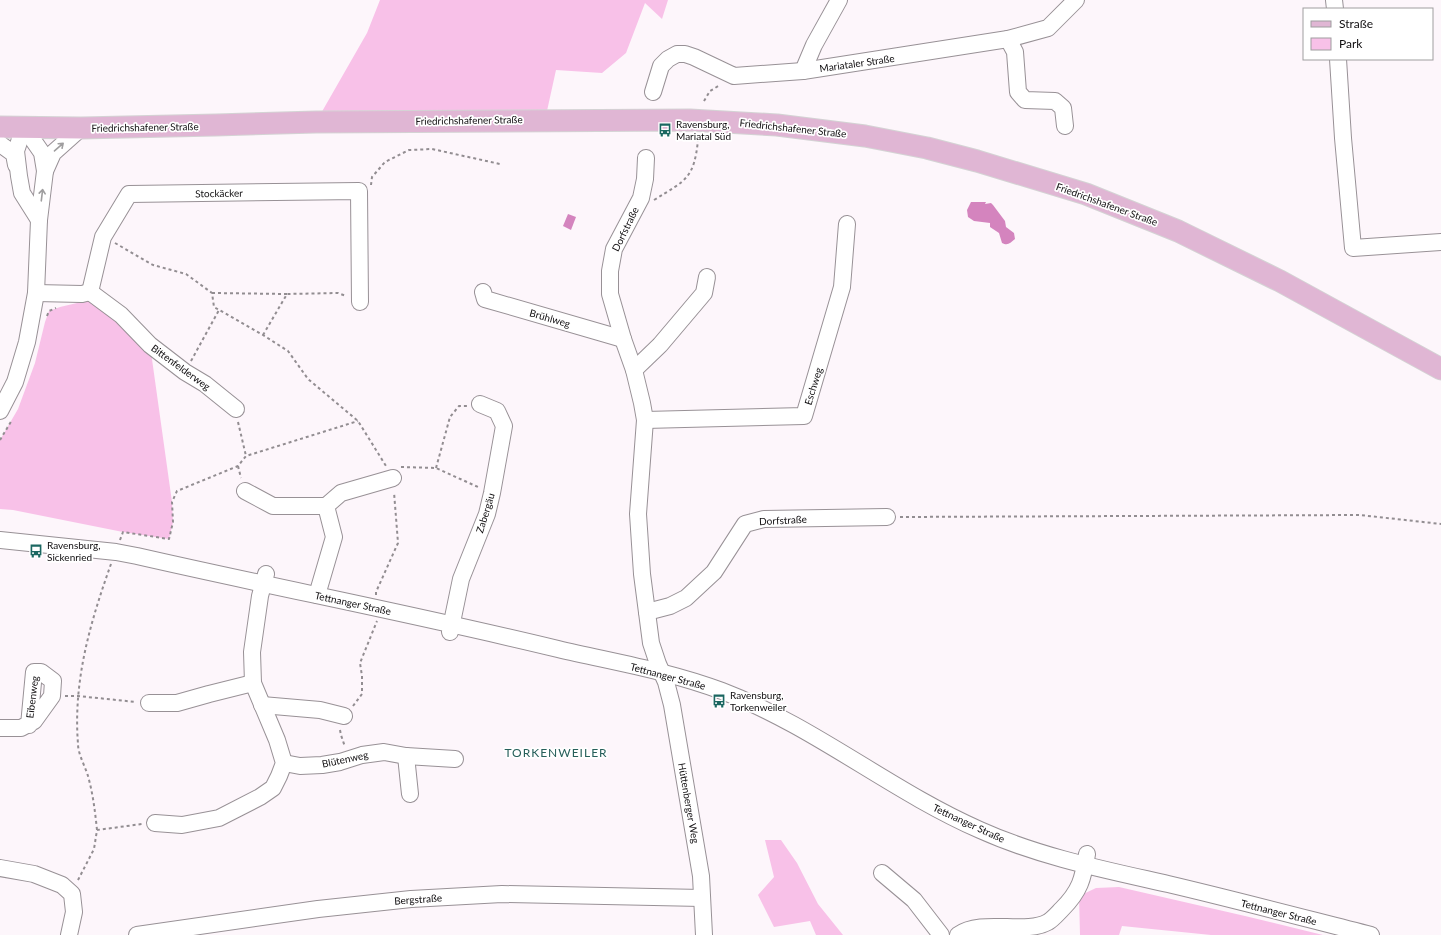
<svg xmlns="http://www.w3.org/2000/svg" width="1441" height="935" font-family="Lato,sans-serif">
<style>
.green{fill:#f8c1e8}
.water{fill:#d484be}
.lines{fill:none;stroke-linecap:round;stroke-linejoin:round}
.minor-casing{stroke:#989196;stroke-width:18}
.major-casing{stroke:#d4d3d4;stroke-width:23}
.path{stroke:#928d91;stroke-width:2;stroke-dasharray:3 3;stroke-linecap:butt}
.minor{stroke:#fff;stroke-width:16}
.major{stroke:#e0b6d4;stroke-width:21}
.oneway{stroke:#9f9e9f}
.labels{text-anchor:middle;stroke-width:3.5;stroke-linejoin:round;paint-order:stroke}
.street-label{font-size:10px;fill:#0f0d0f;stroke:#fff}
.poi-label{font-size:10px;fill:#0f0d0f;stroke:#fff;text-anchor:start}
.quarter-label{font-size:12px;letter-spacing:1px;fill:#265f5a;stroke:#fff}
</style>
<rect width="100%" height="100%" fill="#fdf6fb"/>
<!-- green -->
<g class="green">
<polygon points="380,0 668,0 662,19 645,3 626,53 602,73 556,70 545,120 316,122 367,33"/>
<polygon points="90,292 150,345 172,502 173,522 169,539 123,532 13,510 0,509 0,440 18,409 35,363 45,322 49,311 60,307 77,303"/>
<polygon points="765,840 781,840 797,863 818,904 843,935 816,935 810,921 774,927 758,895 774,877"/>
<polygon points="1119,887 1245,916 1323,935 1211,935 1122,926 1119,935 1080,935 1079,896 1096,888"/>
</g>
<!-- water -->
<g class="water">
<path d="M 971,202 L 986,202 L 985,204 L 991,203 L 993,205 L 1005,221 L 1006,227 L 1014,233 L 1015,239 C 1010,243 1008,246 1002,243 L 999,233 L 990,227 L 990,223 L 974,221 L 968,217 L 967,210 Z"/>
<polygon points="568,214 576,217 571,230 563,226"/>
</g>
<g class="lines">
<!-- minor casing -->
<g class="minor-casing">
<g id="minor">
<polyline points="1334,0 1335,9"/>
<polyline points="1008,39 1015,52 1018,92 1025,100 1055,101 1063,108 1065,126"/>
<polyline points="1338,59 1343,138 1353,248 1441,242"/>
<polyline points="803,71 814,45 839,0"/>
<polyline points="653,92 661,66 668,59 677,54 685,54 694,57 734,76 803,71 1008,39 1048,28 1076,0"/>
<polyline points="24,127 16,151 19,176 22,193 39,220"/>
<polyline points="0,144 14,154 16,165"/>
<polyline points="646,158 645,179 641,198 614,249 610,271 610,294 623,339 634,370 642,403 645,420 638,514 642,574 651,643 658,664 666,682 672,705 701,876 704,935"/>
<polyline points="45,171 53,153 81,128"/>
<polyline points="90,292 103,237 129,194 359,191 360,302"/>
<polyline points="90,292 121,315 150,345 185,372 205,384 236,409"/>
<polyline points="483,292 485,299 623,339"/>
<polyline points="36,293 82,294 90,292"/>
<polyline points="634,370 660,345 704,293 707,277"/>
<polyline points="0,411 15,382 27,342 36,293 39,220 45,171 42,153 24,127"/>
<polyline points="645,420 804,416 842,287 847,224"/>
<polyline points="245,491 273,506 326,506 334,537 317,595"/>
<polyline points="326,506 341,493 393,478"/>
<path d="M 0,540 L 116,552 L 137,556 C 277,588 418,615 558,649 C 613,662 669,671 722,691 C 814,726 891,791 980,830 C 1040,857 1106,870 1168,884 C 1236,900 1304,918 1371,935"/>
<polyline points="647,612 670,606 686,598 714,572 745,524 764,519 887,517"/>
<polyline points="450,632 461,579 487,514 492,493 504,426 497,411 480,404"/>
<polyline points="149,703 177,703 209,694 253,683"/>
<polyline points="262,705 320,710 344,716"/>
<polyline points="0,728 21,728 34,721 52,696 53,681 41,672 34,672 29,725"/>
<polyline points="406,756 410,794"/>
<polyline points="284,763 300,766 322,765 340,762 362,755 384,752 406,756 455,759"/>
<polyline points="155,823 182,825 219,818 260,797 273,788 279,776 284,763 277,740 253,683 252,652 260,596 266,574"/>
<polyline points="0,868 34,874 62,885 72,894 74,912 69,935"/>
<polyline points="882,873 914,900 941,935"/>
<polyline points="137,935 318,909 411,899 502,894 702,898"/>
<path d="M 958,935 C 982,918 1025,935 1048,922 C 1053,919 1058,913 1062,909 C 1080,891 1083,879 1087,854"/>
</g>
</g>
<!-- major casing -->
<g class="major-casing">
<polyline id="major" points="0,127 81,128 216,125 316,122 690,120 777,125 865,136 927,148 977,161 1086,194 1178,231 1280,281 1441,369"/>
</g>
<!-- path -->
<g class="path">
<polyline points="704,101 710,91 720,85"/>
<polyline points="371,185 372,177 385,162 409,150 432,149 500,164"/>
<path d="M 654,200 C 686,180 694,179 698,140"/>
<polyline points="115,243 153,265 186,274 212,293 214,307 263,335 288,351 308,379 358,421 386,466"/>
<polyline points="212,293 287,294"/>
<polyline points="47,316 49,311 56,308"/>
<polyline points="263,335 287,294 338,293 346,296"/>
<polyline points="191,361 219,310"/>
<polyline points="238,422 246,456"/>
<polyline points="0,440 12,420"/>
<polyline points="238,466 241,478"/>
<polyline points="401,467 436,468 478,487"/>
<polyline points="436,468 450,417 459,406 467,406"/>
<polyline points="900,517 1360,515 1441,524"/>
<polyline points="120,540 123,532 169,539 173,522 172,502 177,491 238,466 246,456 358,421"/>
<polyline points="376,595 376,592 398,543 394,492"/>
<polyline points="65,696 78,696 136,702"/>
<polyline points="353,706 362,694 362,676 360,663 377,621"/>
<polyline points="340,730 341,735 345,747"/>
<path d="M 97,830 C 95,811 93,794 88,776 C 85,766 78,754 78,744 C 73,681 90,623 111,564"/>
<polyline points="78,880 94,849 97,830 142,824"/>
</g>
<!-- minor -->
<use href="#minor" class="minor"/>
<!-- major -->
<use href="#major" class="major"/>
</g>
<!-- one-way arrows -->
<defs><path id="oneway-shaft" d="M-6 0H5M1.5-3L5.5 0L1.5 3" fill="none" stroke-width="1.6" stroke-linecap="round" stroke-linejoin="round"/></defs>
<g class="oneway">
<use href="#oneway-shaft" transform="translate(59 147) rotate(-41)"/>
<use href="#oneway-shaft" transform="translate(42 195) rotate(-83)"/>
</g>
<!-- icons -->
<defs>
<g id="bus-bare" transform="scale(1.08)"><path d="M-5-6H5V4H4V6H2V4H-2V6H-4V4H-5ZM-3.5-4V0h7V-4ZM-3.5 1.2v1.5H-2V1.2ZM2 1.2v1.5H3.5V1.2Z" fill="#1b6761" stroke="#fff" stroke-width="2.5" paint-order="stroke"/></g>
</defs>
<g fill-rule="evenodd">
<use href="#bus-bare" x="665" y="130"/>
<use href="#bus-bare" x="36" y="551"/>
<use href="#bus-bare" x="719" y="701"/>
</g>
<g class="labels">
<!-- street labels -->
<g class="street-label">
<text transform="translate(857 63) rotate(-8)" y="4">Mariataler Straße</text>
<text transform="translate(469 120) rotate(-1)" y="4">Friedrichshafener Straße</text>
<text transform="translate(145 127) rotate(-1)" y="4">Friedrichshafener Straße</text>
<text transform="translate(793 128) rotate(6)" y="4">Friedrichshafener Straße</text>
<text transform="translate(219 193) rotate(-1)" y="4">Stockäcker</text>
<text transform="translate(1107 204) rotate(20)" y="4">Friedrichshafener Straße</text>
<text transform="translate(625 229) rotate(-64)" y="4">Dorfstraße</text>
<text transform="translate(550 318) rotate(16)" y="4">Brühlweg</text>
<text transform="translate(181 367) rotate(36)" y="4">Bittenfelderweg</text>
<text transform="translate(813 386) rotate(-73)" y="4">Eschweg</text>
<text transform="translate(485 513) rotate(-73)" y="4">Zabergäu</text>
<text transform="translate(783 520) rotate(-3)" y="4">Dorfstraße</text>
<text transform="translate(353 603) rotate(12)" y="4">Tettnanger Straße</text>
<text transform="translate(668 676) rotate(15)" y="4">Tettnanger Straße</text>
<text transform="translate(32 697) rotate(-83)" y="4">Eibenweg</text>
<text transform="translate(345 759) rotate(-12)" y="4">Blütenweg</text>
<text transform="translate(689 803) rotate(80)" y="4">Hüttenberger Weg</text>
<text transform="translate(969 823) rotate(25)" y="4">Tettnanger Straße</text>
<text transform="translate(418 899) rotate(-4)" y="4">Bergstraße</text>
<text transform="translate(1279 912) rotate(14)" y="4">Tettnanger Straße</text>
</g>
<!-- poi labels -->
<g class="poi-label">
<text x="676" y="128">Ravensburg,<tspan x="676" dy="12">Mariatal Süd</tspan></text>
<text x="47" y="549">Ravensburg,<tspan x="47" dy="12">Sickenried</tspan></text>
<text x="730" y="699">Ravensburg,<tspan x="730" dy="12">Torkenweiler</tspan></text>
</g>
<!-- quarter labels -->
<g class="quarter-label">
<text x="556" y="757">TORKENWEILER</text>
</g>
</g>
<!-- legend -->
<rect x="1303" y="8" width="130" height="52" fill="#ffffff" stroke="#9f9e9f"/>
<rect x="1311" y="21" width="20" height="6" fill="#e0b6d4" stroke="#9f9e9f"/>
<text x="1339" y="28" font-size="12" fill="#0f0d0f">Straße</text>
<rect x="1311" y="38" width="20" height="12" fill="#f8c1e8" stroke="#9f9e9f"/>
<text x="1339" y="48" font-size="12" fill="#0f0d0f">Park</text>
</svg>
